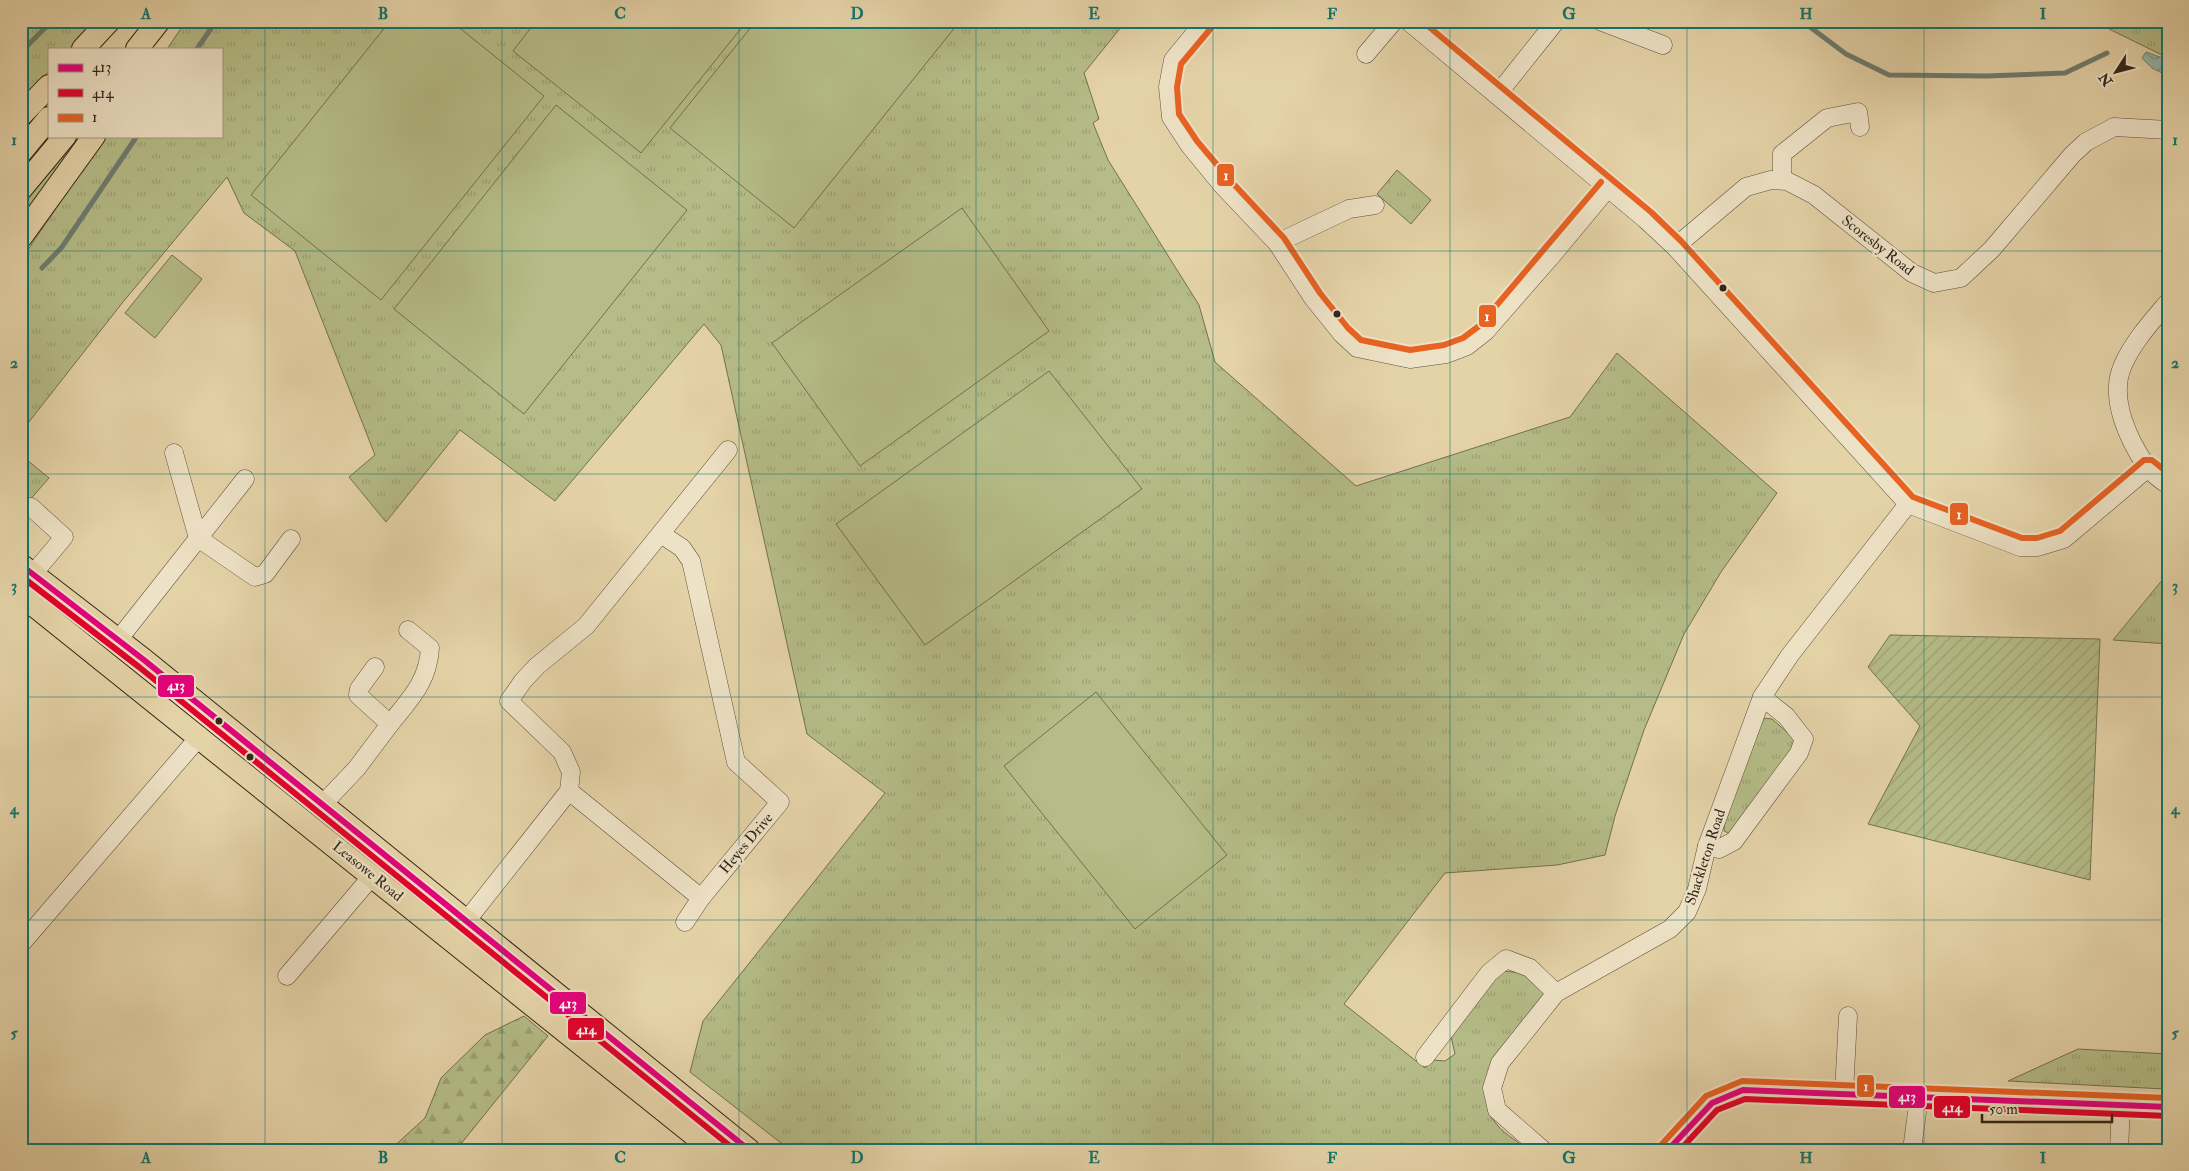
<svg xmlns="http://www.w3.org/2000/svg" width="2189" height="1171" font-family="'IM FELL Double Pica',serif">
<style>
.grass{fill:url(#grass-tufts);stroke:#737050}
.forest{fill:url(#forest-firs);stroke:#737050}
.park{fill:#b5bc87;stroke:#737050}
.garden{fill:url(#garden-furrows);stroke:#737050}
.water{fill:url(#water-waves);stroke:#6e7d71}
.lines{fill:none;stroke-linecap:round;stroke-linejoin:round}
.stream{stroke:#6e7d71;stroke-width:5}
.minor-casing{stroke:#5e503d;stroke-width:19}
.major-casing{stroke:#312519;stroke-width:24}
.minor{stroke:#eee2c6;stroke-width:18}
.major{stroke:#e5d3a8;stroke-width:22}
.bus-1-casing{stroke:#eee2c6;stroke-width:10}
.bus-2-casing{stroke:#eee2c6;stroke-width:10}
.bus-3-casing{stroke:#eee2c6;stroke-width:10}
.bus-1{stroke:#e5007d;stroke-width:6}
.bus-2{stroke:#e4002b;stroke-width:6}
.bus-3{stroke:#e86222;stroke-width:6}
.grid{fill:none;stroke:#0f766e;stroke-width:1;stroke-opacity:0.55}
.bus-dot{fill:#312519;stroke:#eee2c6;stroke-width:2}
.labels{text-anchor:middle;stroke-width:5;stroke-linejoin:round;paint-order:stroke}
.street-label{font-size:15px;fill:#312519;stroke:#eee2c6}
.line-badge{stroke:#eee2c6;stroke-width:2}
.badge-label{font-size:14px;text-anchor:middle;font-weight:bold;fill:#fff}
.neatline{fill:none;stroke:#0f766e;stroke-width:2}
.grid-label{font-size:16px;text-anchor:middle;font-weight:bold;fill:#0f766e}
</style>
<defs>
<pattern id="grass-tufts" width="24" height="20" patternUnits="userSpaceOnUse" patternTransform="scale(1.25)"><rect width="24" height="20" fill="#b5bc87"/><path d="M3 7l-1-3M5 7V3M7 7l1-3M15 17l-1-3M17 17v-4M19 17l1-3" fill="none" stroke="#9ca174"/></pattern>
<pattern id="forest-firs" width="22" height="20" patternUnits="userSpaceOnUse" patternTransform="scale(1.25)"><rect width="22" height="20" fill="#b5bc87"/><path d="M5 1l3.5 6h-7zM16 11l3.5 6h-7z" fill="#9ca174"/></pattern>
<pattern id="garden-furrows" width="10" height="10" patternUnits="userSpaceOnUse" patternTransform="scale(1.25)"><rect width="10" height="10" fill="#b5bc87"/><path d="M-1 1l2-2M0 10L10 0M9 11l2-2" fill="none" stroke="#9ca174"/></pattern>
<pattern id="water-waves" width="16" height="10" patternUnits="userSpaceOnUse" patternTransform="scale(1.25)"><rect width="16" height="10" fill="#96b7ac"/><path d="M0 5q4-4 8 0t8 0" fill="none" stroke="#7b958b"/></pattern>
</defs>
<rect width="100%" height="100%" fill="#e5d3a8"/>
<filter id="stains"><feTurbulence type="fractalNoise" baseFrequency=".004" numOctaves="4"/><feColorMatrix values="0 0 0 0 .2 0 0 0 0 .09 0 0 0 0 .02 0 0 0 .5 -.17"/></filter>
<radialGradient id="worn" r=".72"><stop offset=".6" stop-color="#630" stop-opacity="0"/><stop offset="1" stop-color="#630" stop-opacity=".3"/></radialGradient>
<!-- grass -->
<g class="grass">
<polygon points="21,21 96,21 70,49 49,49 49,71 21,100"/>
<path d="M 186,21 L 1126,21 L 1084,73 L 1099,119 L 1093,123 L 1108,160 L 1199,305 L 1215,362 L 1356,486 L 1570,417 L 1617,353 L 1777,493 L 1721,572 L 1684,634 L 1644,730 L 1615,816 L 1605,855 L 1557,865 L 1445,873 L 1344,1004 L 1425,1068 L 1433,1060 L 1445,1061 L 1455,1054 L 1450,1032 L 1501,971 L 1524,973 L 1546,992 C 1520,1026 1460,1082 1498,1126 C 1506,1135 1519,1142 1528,1150 L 790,1150 L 690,1072 L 703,1021 L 885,793 L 807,734 L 721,345 L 704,324 L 555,501 L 460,430 L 386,522 L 349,477 L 375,455 L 295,251 L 244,213 L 227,177 L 123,302 L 21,432 L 21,260 L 105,136 L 221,136 L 221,49 L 167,49 Z"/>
<path d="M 1848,21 L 1962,21 C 1932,24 1875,33 1848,21 Z"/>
<polygon points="2101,21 2168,21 2168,58 2109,29"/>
<polygon points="77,136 81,137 21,221 21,206"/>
<polygon points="1397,170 1431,200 1411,224 1377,194"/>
<polygon points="21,455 49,478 21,510"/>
<polygon points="2168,573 2168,644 2113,640"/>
<polygon points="1763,718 1772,719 1796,740 1793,750 1732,835 1724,831 1725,821"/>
<polygon points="2078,1049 2168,1054 2165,1089 2008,1081"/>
</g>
<!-- forest -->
<polygon class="forest" points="524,1016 548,1036 456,1150 390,1150 425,1118 441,1078 485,1035"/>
<!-- park -->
<g class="park">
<polygon points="390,21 451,21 544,96 381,300 251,195"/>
<polygon points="536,21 747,21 641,153 513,51"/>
<polygon points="756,21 949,21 956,26 794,228 670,128"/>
<polygon points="556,105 687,210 524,414 394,309"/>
<polygon points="962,208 1049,331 860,466 772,343"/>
<polygon points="172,255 202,279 155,338 125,313"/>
<polygon points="1049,371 1142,489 925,645 836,524"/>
<polygon points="1096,692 1227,855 1135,929 1004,766"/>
</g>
<!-- garden -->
<polygon class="garden" points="1890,635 2100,639 2090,880 1868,824 1920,726 1868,667"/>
<!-- water -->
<polygon class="water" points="2146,52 2168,60 2168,76 2152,68 2142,58"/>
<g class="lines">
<!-- stream -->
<g class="stream">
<polyline points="1802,21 1846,54 1889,75 1987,76 2065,73 2107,53"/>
<polyline points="197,49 216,21"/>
<polyline points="21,52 52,21"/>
<polyline points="42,268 62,247 137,136"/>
</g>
<!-- minor casing -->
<g class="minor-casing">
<g id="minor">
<polyline points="1205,21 1173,60 1168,87 1171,117 1190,146 1222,185 1277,243 1313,298 1342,334 1357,348 1410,359 1446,354 1467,346 1485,332 1554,253 1608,188"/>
<polyline points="1408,21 1645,219 1675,247 1908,504 2020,547 2038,547 2064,539 2148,468"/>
<polyline points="1600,21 1663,45"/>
<polyline points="1366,54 1394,21"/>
<polyline points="1497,95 1556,21"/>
<polyline points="1782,180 1782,154 1827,118 1858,112 1860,127"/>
<polyline points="1277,243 1349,209 1375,205"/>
<polyline points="1675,247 1746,187 1771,180 1787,181 1814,195 1912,273 1934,283 1961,278 1992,249 2072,155 2086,142 2114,127 2168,130"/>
<path d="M 2168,302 C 2152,321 2133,342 2123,365 C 2108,398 2129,441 2147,467 C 2152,474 2161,480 2168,485"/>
<polyline points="174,453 198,538 255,577 265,574 291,539"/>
<polyline points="31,507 64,537 33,574"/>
<polyline points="661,534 682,548 691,561 736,762 780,802 701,898 685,922"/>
<polyline points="118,640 245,479"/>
<path d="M 390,724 C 410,699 428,682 430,648 L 408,630"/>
<polyline points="569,791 701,898"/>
<polyline points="322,805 357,768 390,724 358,695 359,689 375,667"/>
<polyline points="1707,846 1719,849 1734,841 1799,753 1804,739 1786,716 1762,697"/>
<polyline points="452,939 569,791 571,772 562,752 509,701 523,681 537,666 586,626 728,450"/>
<polyline points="21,944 200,736"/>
<polyline points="287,976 373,875"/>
<polyline points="1425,1057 1489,973 1506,959 1530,968 1556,993"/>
<polyline points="1844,1093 1848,1016"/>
<polyline points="1543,1150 1497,1110 1492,1088 1500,1063 1556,993 1670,929 1687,912 1697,889 1707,846 1762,697 1790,655 1908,504"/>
<polyline points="1668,1150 1712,1103 1743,1090 2168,1107"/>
<polyline points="1912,1150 1919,1097"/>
<polyline points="2119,1150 2121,1106"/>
</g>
</g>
<!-- major casing -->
<g class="major-casing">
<g id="major">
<polyline points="83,49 109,21"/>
<polyline points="137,49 159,21"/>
<polyline points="21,115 49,86"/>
<polyline points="21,152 49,118"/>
<polyline points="21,189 65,136"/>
<polyline points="21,237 94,136"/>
<polyline points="21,565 144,660 749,1150"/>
<polyline points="21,595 713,1150"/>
</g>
</g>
<!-- minor -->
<use href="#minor" class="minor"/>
<!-- major -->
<use href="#major" class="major"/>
<!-- bus-1 casing -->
<g class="bus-1-casing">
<g id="bus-1">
<polyline points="21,565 144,660 749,1150"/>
<polyline points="1668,1150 1712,1103 1743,1090 2168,1107"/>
</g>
</g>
<!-- bus-2 casing -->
<g class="bus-2-casing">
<g id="bus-2">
<polyline points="21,576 139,667 735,1150"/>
<polyline points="1680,1150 1717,1110 1745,1099 2168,1116"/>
</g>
</g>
<!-- bus-3 casing -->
<g class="bus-3-casing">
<g id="bus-3">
<polyline points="1422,21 1651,212 1681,241 1913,497 2022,538 2037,538 2060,531 2144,460 2152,460 2168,473"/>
<polyline points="1212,27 1181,64 1177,87 1179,114 1197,141 1229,179 1284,238 1320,293 1348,328 1361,340 1410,350 1444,345 1463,338 1479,326 1601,182"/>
<polyline points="1662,1144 1706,1096 1742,1081 2168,1098"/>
</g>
</g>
<!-- bus-1 -->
<use href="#bus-1" class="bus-1"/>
<!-- bus-2 -->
<use href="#bus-2" class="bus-2"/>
<!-- bus-3 -->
<use href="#bus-3" class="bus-3"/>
</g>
<!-- grid -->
<path class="grid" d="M 265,21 L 265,1150M 502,21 L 502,1150M 739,21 L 739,1150M 976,21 L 976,1150M 1213,21 L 1213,1150M 1450,21 L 1450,1150M 1687,21 L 1687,1150M 1924,21 L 1924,1150M 21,251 L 2168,251M 21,474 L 2168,474M 21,697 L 2168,697M 21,920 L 2168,920"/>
<!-- markers -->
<g class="bus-dot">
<circle cx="1723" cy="288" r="4.5"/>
<circle cx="1337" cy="314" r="4.5"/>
<circle cx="219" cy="721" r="4.5"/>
<circle cx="250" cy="757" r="4.5"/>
</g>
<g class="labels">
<!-- street labels -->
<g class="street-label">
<text transform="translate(1878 245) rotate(38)" y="5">Scoresby Road</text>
<text transform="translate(746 843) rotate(-50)" y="5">Heyes Drive</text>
<text transform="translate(1705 857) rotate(-72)" y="5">Shackleton Road</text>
<text transform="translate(368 871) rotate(39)" y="5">Leasowe Road</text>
</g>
</g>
<g class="line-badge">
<rect x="1216" y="163" width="19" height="24" rx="5" fill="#e86222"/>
<rect x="1478" y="304" width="19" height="24" rx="5" fill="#e86222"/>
<rect x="1949" y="502" width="20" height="24" rx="5" fill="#e86222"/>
<rect x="157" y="674" width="38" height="24" rx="5" fill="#e5007d"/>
<rect x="549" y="991" width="38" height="24" rx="5" fill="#e5007d"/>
<rect x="567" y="1017" width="38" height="24" rx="5" fill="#e4002b"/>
<rect x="1856" y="1074" width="19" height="24" rx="5" fill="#e86222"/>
<rect x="1888" y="1085" width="38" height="24" rx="5" fill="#e5007d"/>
<rect x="1933" y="1095" width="38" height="24" rx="5" fill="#e4002b"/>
</g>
<g class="badge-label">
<text x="1226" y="180">1</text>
<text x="1487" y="321">1</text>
<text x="1959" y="519">1</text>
<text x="176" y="690">413</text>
<text x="568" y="1008">413</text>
<text x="586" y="1034">414</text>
<text x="1866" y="1091">1</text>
<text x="1907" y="1101">413</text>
<text x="1952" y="1112">414</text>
</g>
<!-- margin -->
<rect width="2189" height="1171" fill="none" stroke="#e5d3a8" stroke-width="55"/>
<!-- legend -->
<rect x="48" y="48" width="175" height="90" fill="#eee2c6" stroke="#a29681"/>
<rect x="58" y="64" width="25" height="8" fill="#e5007d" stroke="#a29681"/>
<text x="92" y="72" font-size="15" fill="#312519">413</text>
<rect x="58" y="89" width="25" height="8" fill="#e4002b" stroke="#a29681"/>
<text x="92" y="98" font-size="15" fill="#312519">414</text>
<rect x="58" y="114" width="25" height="8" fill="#e86222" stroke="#a29681"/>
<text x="92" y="122" font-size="15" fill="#312519">1</text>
<!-- north arrow -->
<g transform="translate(2116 72) rotate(234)" stroke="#eee2c6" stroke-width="4" paint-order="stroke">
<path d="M0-4L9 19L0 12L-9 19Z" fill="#312519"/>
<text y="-8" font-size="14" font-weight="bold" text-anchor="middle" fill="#312519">N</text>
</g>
<!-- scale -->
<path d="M1982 1114v8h130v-8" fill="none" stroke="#312519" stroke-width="2.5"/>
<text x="1989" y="1114" font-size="15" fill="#312519" stroke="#eee2c6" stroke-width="4" paint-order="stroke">50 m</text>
<rect x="28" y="28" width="2134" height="1116" class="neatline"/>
<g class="grid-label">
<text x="146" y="19">A</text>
<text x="383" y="19">B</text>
<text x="620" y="19">C</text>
<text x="857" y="19">D</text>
<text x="1094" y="19">E</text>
<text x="1332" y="19">F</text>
<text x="1569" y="19">G</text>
<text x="1806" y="19">H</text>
<text x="2043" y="19">I</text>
<text x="14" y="145">1</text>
<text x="2175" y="145">1</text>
<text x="14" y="368">2</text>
<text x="2175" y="368">2</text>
<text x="14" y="591">3</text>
<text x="2175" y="591">3</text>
<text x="14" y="814">4</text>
<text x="2175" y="814">4</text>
<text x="14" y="1038">5</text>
<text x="2175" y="1038">5</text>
<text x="146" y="1163">A</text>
<text x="383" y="1163">B</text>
<text x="620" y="1163">C</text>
<text x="857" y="1163">D</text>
<text x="1094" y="1163">E</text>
<text x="1332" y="1163">F</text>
<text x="1569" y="1163">G</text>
<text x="1806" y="1163">H</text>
<text x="2043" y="1163">I</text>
</g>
<rect width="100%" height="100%" filter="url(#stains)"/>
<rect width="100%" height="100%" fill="url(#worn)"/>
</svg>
